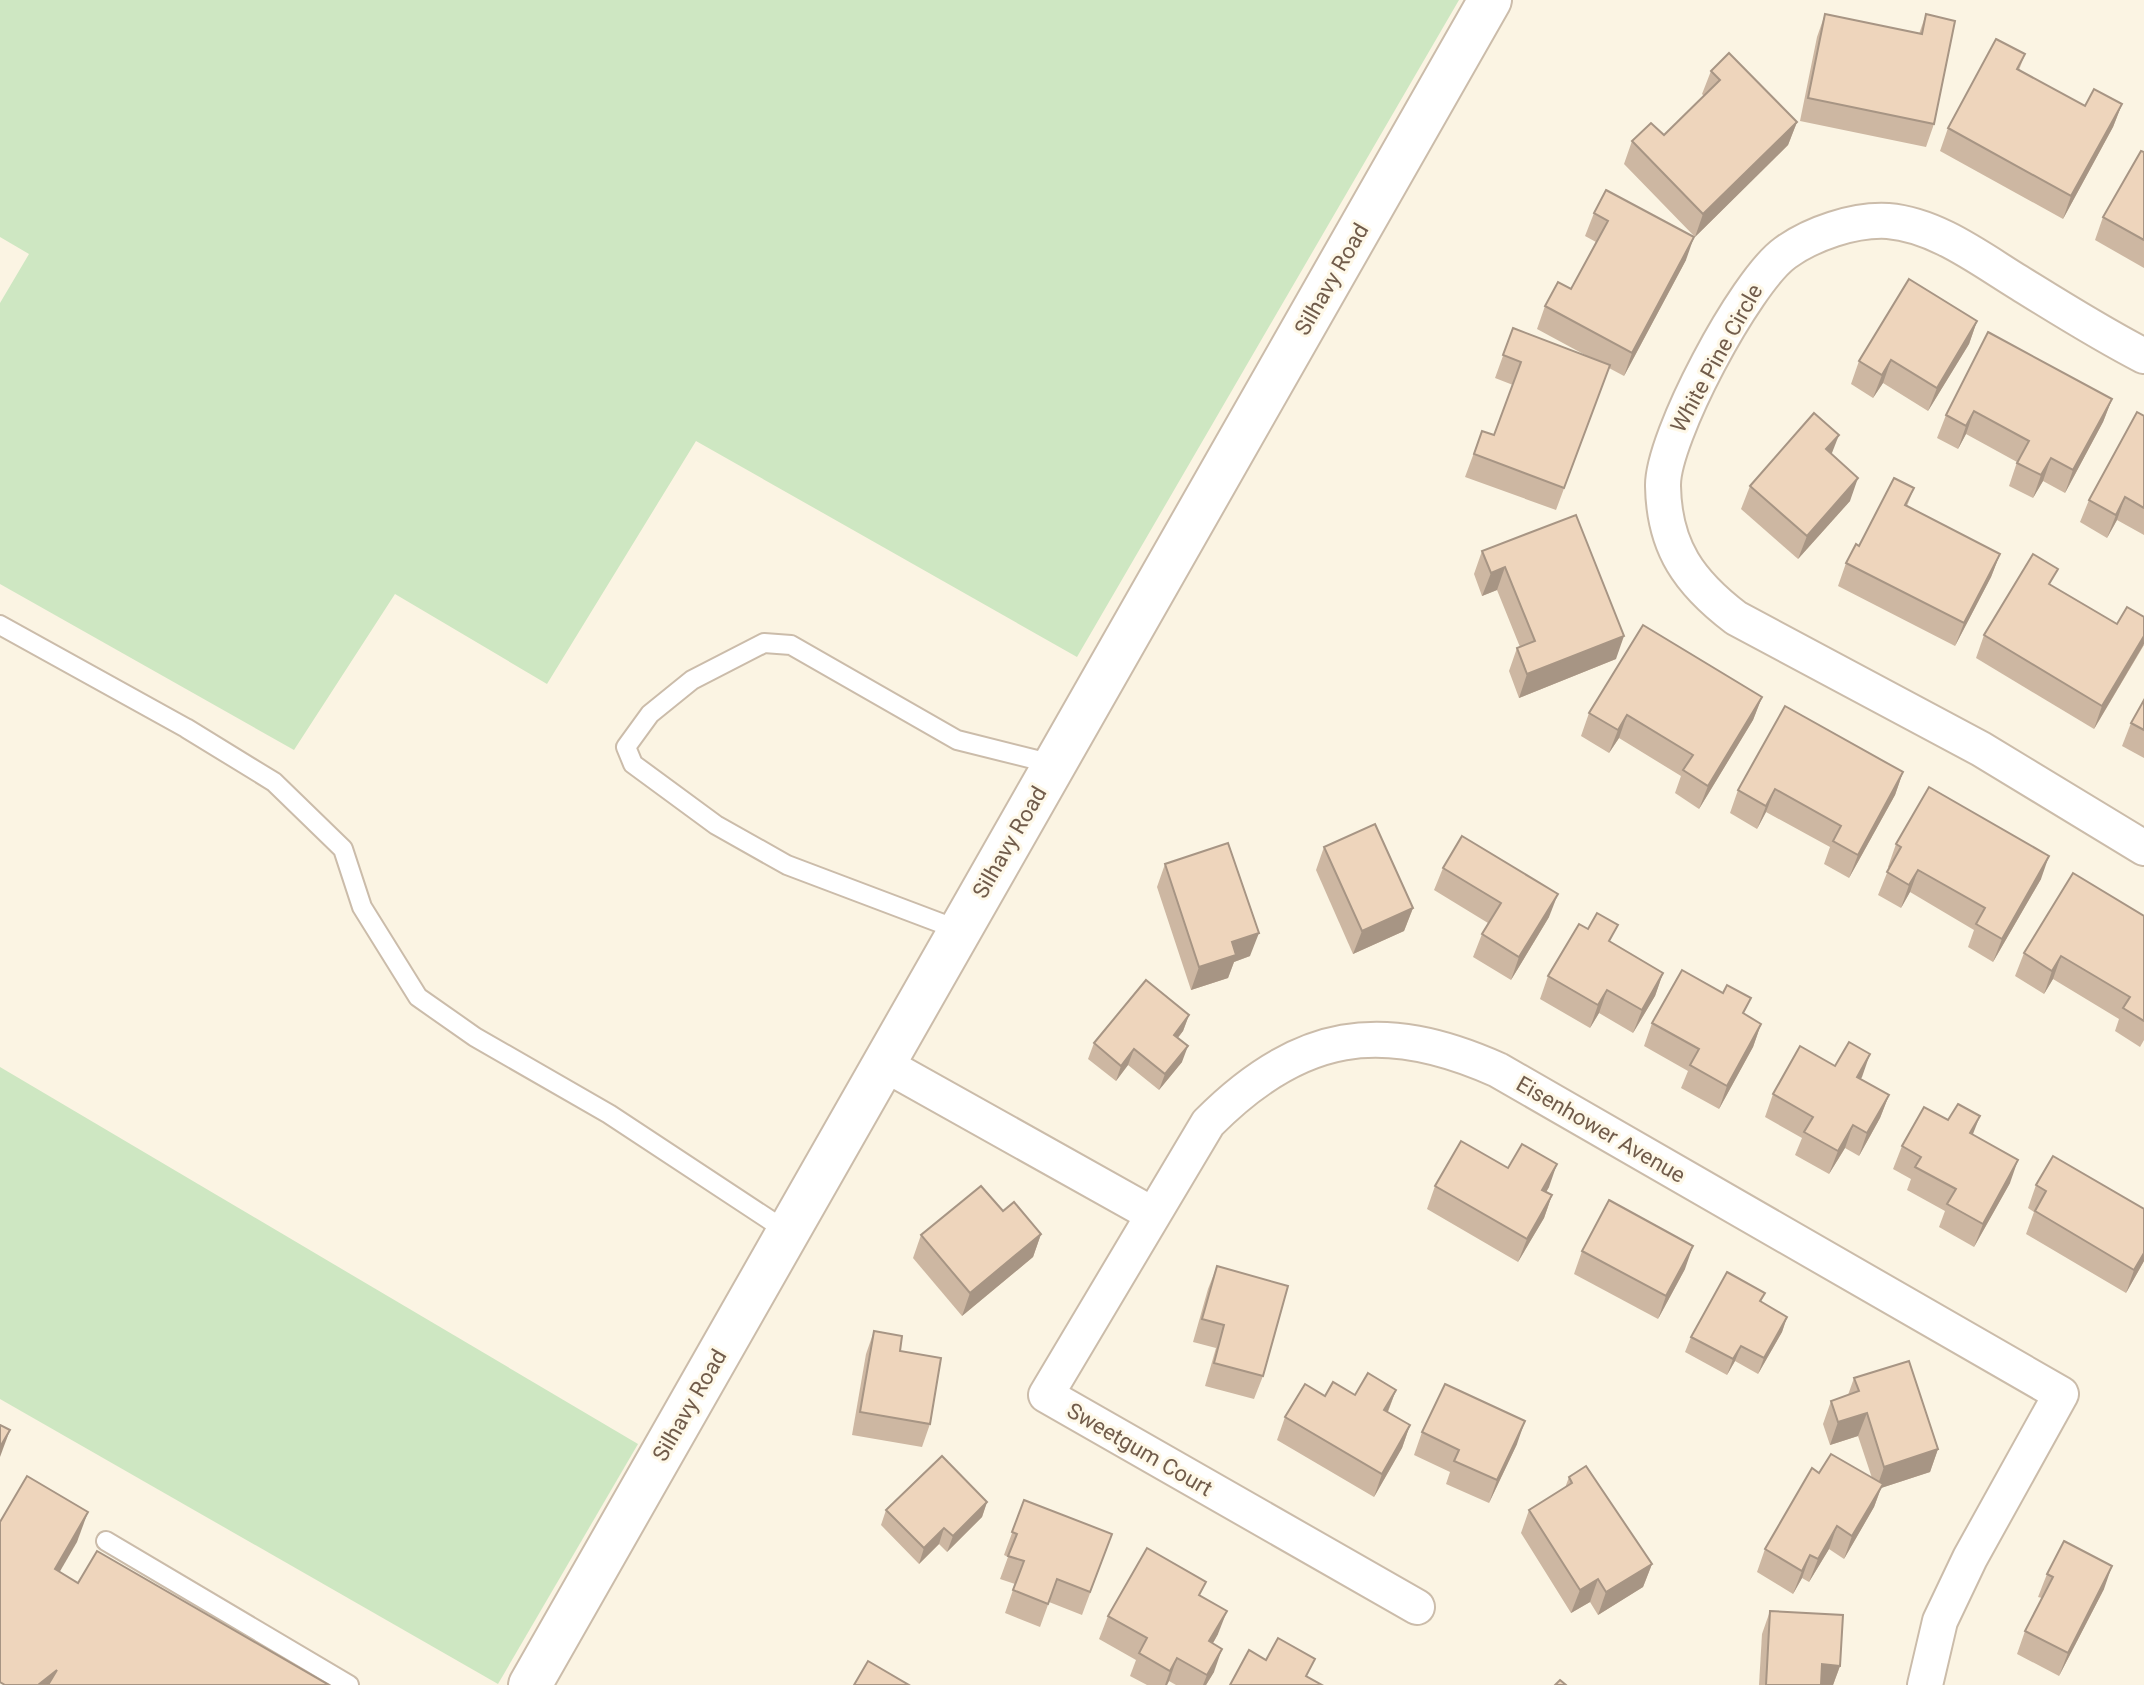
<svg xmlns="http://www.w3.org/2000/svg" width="2144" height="1685" font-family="Roboto,sans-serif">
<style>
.green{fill:#cee7c2}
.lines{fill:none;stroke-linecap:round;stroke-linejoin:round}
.service-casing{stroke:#cbbcaa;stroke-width:22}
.minor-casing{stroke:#cbbcaa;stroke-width:38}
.tertiary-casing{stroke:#cbbcaa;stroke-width:46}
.service{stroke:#fff;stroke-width:18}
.minor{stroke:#fff;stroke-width:34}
.tertiary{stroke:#fff;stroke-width:42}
.wall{fill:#cdb7a2}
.shaded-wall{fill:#a79584}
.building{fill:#eed5bc;stroke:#a79584;stroke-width:2}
.labels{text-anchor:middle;stroke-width:6;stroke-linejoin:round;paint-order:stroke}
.street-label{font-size:22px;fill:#715c4b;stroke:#fef8e8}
</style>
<rect width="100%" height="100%" fill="#fbf4e3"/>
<!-- green -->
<g class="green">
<polygon points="0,0 1459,0 1077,657 696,441 547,684 395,594 294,750 0,584 0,303 29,254 0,237"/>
<polygon points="0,1067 638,1444 498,1684 0,1399"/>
</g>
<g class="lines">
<!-- service casing -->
<g class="service-casing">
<g id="service">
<polyline points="0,625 186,728 274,782 343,849 362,907 418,997 475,1037 609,1114 788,1232"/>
<polyline points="959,930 787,865 716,825 633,764 626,747 650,714 692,680 764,643 791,645 957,740 1053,764"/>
<polyline points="106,1541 349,1685"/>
</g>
</g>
<!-- minor casing -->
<g class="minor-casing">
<g id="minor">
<path d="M 2144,356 C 2101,334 2060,308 2018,282 C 1979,258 1936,225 1888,221 C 1854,219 1811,234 1785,253 C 1745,282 1662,438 1663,486 C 1664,548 1690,583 1736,618 L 1981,749 L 2144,848"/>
<polyline points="884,1064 1152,1214"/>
<path d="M 1417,1607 L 1046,1395 L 1208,1123 C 1299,1031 1382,1018 1498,1070 L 2061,1394 L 1970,1558 L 1940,1621 L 1925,1685"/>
</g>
</g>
<!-- tertiary casing -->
<g class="tertiary-casing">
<polyline id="tertiary" points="530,1685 1490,0"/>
</g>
<!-- service -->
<use href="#service" class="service"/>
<!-- minor -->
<use href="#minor" class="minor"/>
<!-- tertiary -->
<use href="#tertiary" class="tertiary"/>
</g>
<!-- wall -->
<g class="wall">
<polygon points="1825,14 1919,34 1926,14 1934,124 1926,147 1800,121 1817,37"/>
<polygon points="2025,54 2019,70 2085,106 2122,104 2113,127 2063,219 1940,151 1948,128"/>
<polygon points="1711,71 1797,122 1788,145 1695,237 1624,164 1632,141 1664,135 1704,96 1702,94"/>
<polygon points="2144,152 2144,268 2095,240 2103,217"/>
<polygon points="1594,213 1686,260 1624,376 1609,368 1556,510 1465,477 1482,431 1494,435 1513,385 1495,378 1513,328 1587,356 1537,329 1545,306 1571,289 1596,242 1585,236"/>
<polygon points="1977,321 1969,344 1928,411 1883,383 1873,398 1851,384 1859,361"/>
<polygon points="1988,332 2112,399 2103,422 2065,493 2043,481 2033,498 2009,486 2017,462 1966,434 1958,449 1937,438 1946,415"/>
<polygon points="2144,416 2144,535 2117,520 2107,538 2080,522 2089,500"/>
<polygon points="1832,455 1850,501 1798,559 1741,509 1750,486"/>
<polygon points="1914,488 1907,506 2000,554 1991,577 1955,646 1838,586 1846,563 1859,546"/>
<polygon points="1576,515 1616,659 1519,698 1509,671 1517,648 1520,647 1497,590 1482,596 1474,574 1482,551"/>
<polygon points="2052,586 2144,645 2094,729 1976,658 1984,635"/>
<polygon points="1762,697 1753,720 1699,809 1675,793 1681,776 1619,738 1609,753 1581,736 1589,713"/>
<polygon points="2144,700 2144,758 2122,746 2131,723"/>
<polygon points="1903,772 1895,795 1849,878 1824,864 1830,847 1766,812 1757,829 1730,813 1738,790"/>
<polygon points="1896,844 2041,879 1993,962 1968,947 1974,930 1910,892 1901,908 1878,895 1889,868 1888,867"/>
<polygon points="1324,847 1413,908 1404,931 1353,954 1316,870"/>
<polygon points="1165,864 1250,956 1234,962 1228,978 1191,990 1157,887"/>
<polygon points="1443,868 1549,917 1511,980 1473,957 1482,934 1488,923 1434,890"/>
<polygon points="2144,916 2144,1040 2140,1047 2115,1031 2119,1019 2053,979 2044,994 2015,976 2024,953"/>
<polygon points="1612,943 1663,973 1655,996 1633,1033 1599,1013 1590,1028 1540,999 1548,976"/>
<polygon points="1189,1015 1183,1031 1178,1038 1182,1062 1159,1090 1128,1065 1116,1081 1088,1059 1094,1043"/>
<polygon points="1745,1015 1761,1024 1753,1047 1719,1109 1681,1088 1688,1071 1644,1046 1652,1023"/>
<polygon points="1861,1079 1889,1095 1880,1118 1859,1156 1845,1148 1829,1174 1795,1155 1802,1138 1765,1117 1773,1094"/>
<polygon points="1973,1135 2010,1183 1974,1247 1939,1227 1945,1211 1907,1190 1911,1179 1893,1169 1902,1146"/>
<polygon points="2053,1156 2144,1261 2126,1293 2026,1234 2034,1212 2028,1208 2036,1185"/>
<polygon points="1508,1168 1549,1187 1546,1192 1552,1195 1544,1218 1518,1262 1427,1209 1435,1186"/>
<polygon points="1003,1211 1041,1234 1033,1257 962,1316 913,1258 921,1235"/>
<polygon points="1582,1251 1685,1269 1658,1319 1574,1274"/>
<polygon points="1217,1266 1263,1376 1254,1399 1205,1386 1216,1348 1193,1342 1208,1289"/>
<polygon points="1765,1293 1761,1302 1787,1317 1782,1332 1758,1374 1735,1361 1727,1375 1685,1352 1691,1337"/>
<polygon points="874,1331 900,1351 930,1424 922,1447 852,1435 866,1354"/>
<polygon points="1854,1378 1938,1449 1930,1472 1881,1488 1874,1507 1844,1559 1829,1549 1809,1582 1802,1578 1793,1594 1757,1572 1765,1549 1819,1473 1872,1478 1858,1436 1830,1445 1823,1424 1831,1401 1848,1395"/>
<polygon points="1396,1390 1388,1412 1410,1425 1402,1448 1374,1497 1277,1440 1285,1417 1325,1396 1355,1395"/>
<polygon points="1422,1432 1517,1444 1489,1503 1446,1484 1450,1472 1414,1455"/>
<polygon points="1569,1477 1652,1564 1643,1587 1598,1615 1590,1602 1571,1613 1521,1533 1529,1510 1565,1488"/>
<polygon points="1024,1500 1112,1534 1082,1615 1049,1602 1040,1627 1005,1613 1015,1584 1000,1579 1008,1557 1004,1555"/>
<polygon points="987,1502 982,1517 947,1552 939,1544 919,1564 881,1525 886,1510"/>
<polygon points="2047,1574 2104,1589 2059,1676 2017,1654 2025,1631 2042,1598 2038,1597"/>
<polygon points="1201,1596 1218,1634 1213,1643 1214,1672 1206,1685 1176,1685 1169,1681 1167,1685 1147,1685 1130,1676 1136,1660 1099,1639 1108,1616"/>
<polygon points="1770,1611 1840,1666 1833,1685 1759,1685 1762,1634"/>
</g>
<!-- shaded-wall -->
<g class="shaded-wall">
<polygon points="2122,104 2113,127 2063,219 2071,196"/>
<polygon points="1797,122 1788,145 1695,237 1703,214"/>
<polygon points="1694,237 1686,260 1624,376 1632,353"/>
<polygon points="1977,321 1969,344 1928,411 1937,388"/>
<polygon points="1891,360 1883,383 1873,398 1882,375"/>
<polygon points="2112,399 2103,422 2065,493 2073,470"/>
<polygon points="1974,411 1966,434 1958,449 1966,426"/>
<polygon points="1839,435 1830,458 1826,449"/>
<polygon points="2051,458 2043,481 2033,498 2041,475"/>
<polygon points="1858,478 1850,501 1798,559 1807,536"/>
<polygon points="2125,497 2117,520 2107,538 2116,515"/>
<polygon points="2000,554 1991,577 1955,646 1964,623"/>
<polygon points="1505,567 1497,590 1482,596 1491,573"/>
<polygon points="1624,636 1616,659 1519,698 1527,674"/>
<polygon points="2144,636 2144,644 2094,729 2102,706"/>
<polygon points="1762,697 1753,720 1699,809 1708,786"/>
<polygon points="1627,715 1619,738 1609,753 1618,730"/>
<polygon points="1903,772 1895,795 1849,878 1858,855"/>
<polygon points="1775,789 1766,812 1757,829 1766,806"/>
<polygon points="2049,856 2041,879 1993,962 2002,939"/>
<polygon points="1918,870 1910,892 1901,908 1909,885"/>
<polygon points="1558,894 1549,917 1511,980 1519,957"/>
<polygon points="1413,908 1404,931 1353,954 1362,931"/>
<polygon points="1259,933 1250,956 1234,962 1228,978 1191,990 1199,967 1232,942"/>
<polygon points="2061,956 2053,979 2044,994 2052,971"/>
<polygon points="1663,973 1655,996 1633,1033 1642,1010"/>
<polygon points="1607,990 1599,1013 1590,1028 1598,1005"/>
<polygon points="1189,1015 1183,1031 1168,1050 1174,1035"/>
<polygon points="1761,1024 1753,1047 1719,1109 1727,1086"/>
<polygon points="1188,1046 1182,1062 1159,1090 1165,1074"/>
<polygon points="1134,1049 1128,1065 1116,1081 1121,1066"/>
<polygon points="1870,1054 1862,1077 1849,1100 1857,1077"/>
<polygon points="1889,1095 1880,1118 1859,1156 1867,1133"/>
<polygon points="1980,1116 1971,1139 1970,1133"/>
<polygon points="1853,1125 1845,1148 1829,1174 1838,1151"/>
<polygon points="2018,1160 2010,1183 1974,1247 1983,1224"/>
<polygon points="1557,1164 1549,1187 1534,1213 1542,1190"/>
<polygon points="1552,1195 1544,1218 1518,1262 1527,1239"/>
<polygon points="1041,1234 1033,1257 962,1316 970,1293"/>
<polygon points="1693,1246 1685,1269 1658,1319 1666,1296"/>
<polygon points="2144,1253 2144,1261 2126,1293 2134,1270"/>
<polygon points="1787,1317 1782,1332 1758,1374 1764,1358"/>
<polygon points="1741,1346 1735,1361 1727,1375 1733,1359"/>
<polygon points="1396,1390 1387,1413 1384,1410"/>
<polygon points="1867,1413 1858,1436 1830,1445 1838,1422"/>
<polygon points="1525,1421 1517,1444 1489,1503 1497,1480"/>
<polygon points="1410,1425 1402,1448 1374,1497 1382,1474"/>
<polygon points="10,1430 0,1457 0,1447"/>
<polygon points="1938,1449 1930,1472 1881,1488 1874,1507 1844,1559 1852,1536 1876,1490 1884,1467"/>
<polygon points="987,1502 982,1517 947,1552 953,1536"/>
<polygon points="88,1512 77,1542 44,1599 55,1569"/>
<polygon points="1837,1526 1829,1549 1809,1582 1818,1559"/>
<polygon points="944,1528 939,1544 919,1564 924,1548"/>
<polygon points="1810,1555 1802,1578 1793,1594 1802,1571"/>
<polygon points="1652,1564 1643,1587 1598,1615 1606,1592"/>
<polygon points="2112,1566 2104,1589 2059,1676 2068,1653"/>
<polygon points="1598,1579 1590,1602 1571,1613 1580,1590"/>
<polygon points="1227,1611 1218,1634 1201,1664 1209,1641"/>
<polygon points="1222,1649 1214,1672 1206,1685 1203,1685 1207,1675"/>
<polygon points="1177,1658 1169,1681 1167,1685 1165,1685 1170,1671"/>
<polygon points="1822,1664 1840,1666 1833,1685 1815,1685"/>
<polygon points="57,1670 51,1685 38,1685"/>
</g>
<!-- building -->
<g class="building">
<polygon points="1825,14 1922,34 1926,14 1955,21 1934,124 1808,98"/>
<polygon points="1996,39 2025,54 2017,69 2085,106 2094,89 2122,104 2071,196 1948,128"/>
<polygon points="1729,53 1797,122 1703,214 1632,141 1651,123 1664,135 1720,80 1711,71"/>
<polygon points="2141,151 2144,152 2144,240 2103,217"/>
<polygon points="1606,190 1694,237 1632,353 1545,306 1558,282 1571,289 1608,221 1594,213"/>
<polygon points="1909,279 1977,321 1937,388 1891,360 1882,375 1859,361"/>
<polygon points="1513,328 1610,365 1564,488 1474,454 1482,431 1494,435 1521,362 1503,355"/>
<polygon points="1988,332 2112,399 2073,470 2051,458 2041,475 2017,463 2029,441 1974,411 1966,426 1946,415"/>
<polygon points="2137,412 2144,416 2144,508 2125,497 2116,515 2089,500"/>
<polygon points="1814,413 1839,435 1826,449 1858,478 1807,536 1750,486"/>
<polygon points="1894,478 1914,488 1905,505 2000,554 1964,623 1846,563 1856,544 1859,546"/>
<polygon points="1576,515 1624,636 1527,674 1517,648 1535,641 1505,567 1491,573 1482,551"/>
<polygon points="2033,554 2058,569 2049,584 2117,624 2127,607 2144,617 2144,636 2102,706 1984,635"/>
<polygon points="1643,625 1762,697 1708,786 1683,770 1693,755 1627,715 1618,730 1589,713"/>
<polygon points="2144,700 2144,730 2131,723"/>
<polygon points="1785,706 1903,772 1858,855 1833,841 1841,826 1775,789 1766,806 1738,790"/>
<polygon points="1929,787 2049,856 2002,939 1976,924 1985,908 1918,870 1909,885 1887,872 1901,847 1896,844"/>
<polygon points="1375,824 1413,908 1362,931 1324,847"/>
<polygon points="1462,836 1558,894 1519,957 1482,934 1501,903 1443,868"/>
<polygon points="1228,843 1259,933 1232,942 1236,955 1199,967 1165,864"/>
<polygon points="2073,873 2144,916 2144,1021 2123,1008 2130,997 2061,956 2052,971 2024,953"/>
<polygon points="1597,913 1618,925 1609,941 1663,973 1642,1010 1607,990 1598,1005 1548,976 1579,924 1588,929"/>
<polygon points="1682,970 1723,993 1727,985 1751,998 1743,1013 1761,1024 1727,1086 1690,1065 1699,1049 1652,1023"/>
<polygon points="1146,980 1189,1015 1174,1035 1188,1046 1165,1074 1134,1049 1121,1066 1094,1043"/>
<polygon points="1849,1042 1870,1054 1857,1077 1889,1095 1867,1133 1853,1125 1838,1151 1804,1132 1813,1117 1773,1094 1800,1046 1835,1066"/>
<polygon points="1958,1104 1980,1116 1970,1133 2018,1160 1983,1224 1947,1204 1956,1189 1915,1167 1921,1157 1902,1146 1924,1107 1948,1120"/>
<polygon points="1461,1141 1508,1168 1522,1144 1557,1164 1542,1190 1552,1195 1527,1239 1435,1186"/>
<polygon points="2053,1156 2144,1209 2144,1253 2134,1270 2035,1211 2046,1191 2036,1185"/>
<polygon points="981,1186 1003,1211 1014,1202 1041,1234 970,1293 921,1235"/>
<polygon points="1609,1200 1693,1246 1666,1296 1582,1251"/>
<polygon points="1217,1266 1288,1286 1263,1376 1214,1363 1224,1325 1202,1319"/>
<polygon points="1727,1272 1765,1293 1760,1301 1787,1317 1764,1358 1741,1346 1733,1359 1691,1337"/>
<polygon points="874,1331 902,1336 900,1351 941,1358 930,1424 860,1412"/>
<polygon points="1909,1361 1938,1449 1884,1467 1867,1413 1838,1422 1831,1401 1859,1391 1854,1378"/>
<polygon points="1368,1373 1396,1390 1384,1410 1410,1425 1382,1474 1285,1417 1305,1384 1325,1396 1333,1382 1355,1395"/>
<polygon points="1445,1384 1525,1421 1497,1480 1454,1461 1459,1450 1422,1432"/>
<polygon points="0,1425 10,1430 0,1447"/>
<polygon points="1831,1454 1883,1484 1852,1536 1837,1526 1818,1559 1810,1555 1802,1571 1765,1549 1812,1468 1819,1473"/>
<polygon points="942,1456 987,1502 953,1536 944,1528 924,1548 886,1510"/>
<polygon points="1586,1466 1652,1564 1606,1592 1598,1579 1580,1590 1529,1510 1572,1483 1569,1477"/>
<polygon points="27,1476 88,1512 55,1569 78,1583 97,1551 329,1685 48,1685 57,1670 38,1685 5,1685 0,1682 0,1522"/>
<polygon points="1024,1500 1112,1534 1090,1592 1057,1579 1048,1604 1013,1590 1024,1561 1008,1556 1017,1534 1012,1532"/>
<polygon points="2064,1541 2112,1566 2068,1653 2025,1631 2053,1577 2047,1574"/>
<polygon points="1147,1548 1206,1582 1199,1595 1227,1611 1209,1641 1222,1649 1207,1675 1177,1658 1170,1671 1139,1653 1147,1638 1108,1616"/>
<polygon points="1770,1611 1843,1615 1840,1666 1822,1664 1821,1685 1766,1685"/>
<polygon points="1278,1638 1315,1659 1306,1676 1322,1685 1230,1685 1249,1650 1266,1660"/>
<polygon points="868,1661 909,1685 854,1685"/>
<polygon points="1560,1680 1566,1685 1555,1685"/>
</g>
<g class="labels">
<!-- street labels -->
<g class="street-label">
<text transform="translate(1331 279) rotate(-60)" y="8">Silhavy Road</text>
<text transform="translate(1716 358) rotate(-61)" y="8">White Pine Circle</text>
<text transform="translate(1009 842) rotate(-60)" y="8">Silhavy Road</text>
<text transform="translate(1601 1129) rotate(30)" y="8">Eisenhower Avenue</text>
<text transform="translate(689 1405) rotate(-60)" y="8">Silhavy Road</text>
<text transform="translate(1140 1449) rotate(30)" y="8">Sweetgum Court</text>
</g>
</g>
</svg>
